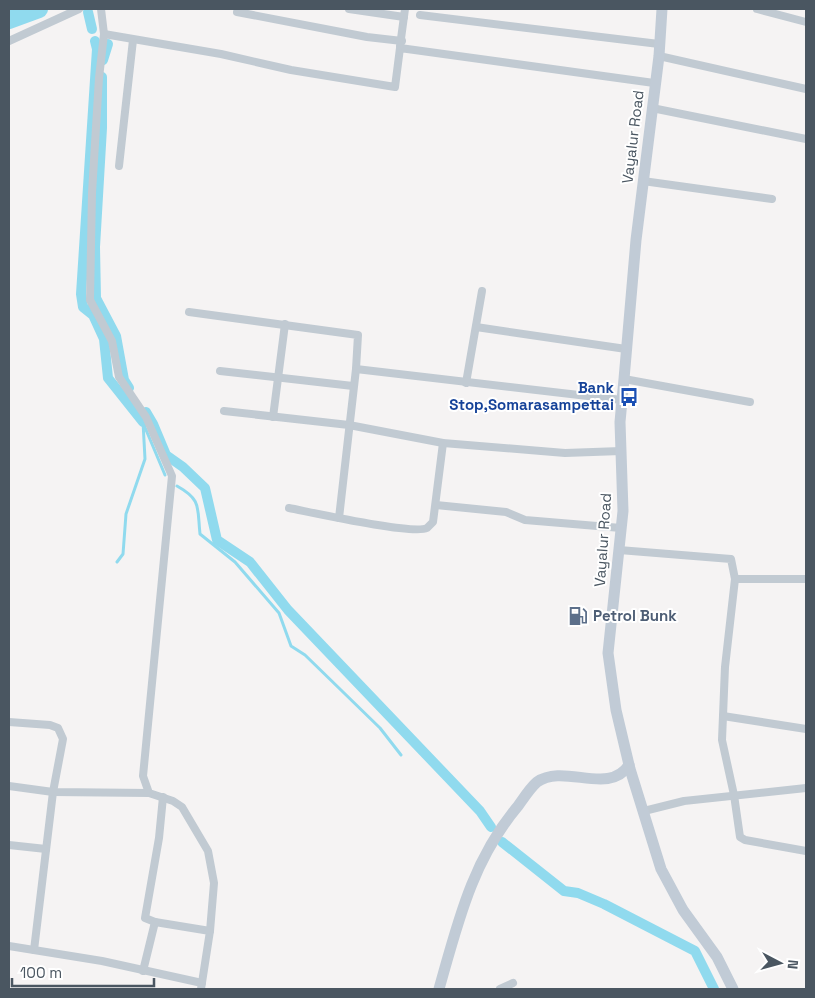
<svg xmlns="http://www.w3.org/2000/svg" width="815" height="998" font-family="'Space Grotesk',sans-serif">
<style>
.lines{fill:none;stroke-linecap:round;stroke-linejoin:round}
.stream{stroke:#90daee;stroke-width:3}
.canal{stroke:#90daee;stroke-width:10}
.river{stroke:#90daee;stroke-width:18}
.street{stroke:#c1cad2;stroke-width:8}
.secondary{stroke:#c1cbd6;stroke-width:11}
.labels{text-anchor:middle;stroke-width:4;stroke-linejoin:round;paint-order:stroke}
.street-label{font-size:15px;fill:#4a5661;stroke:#fff}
.transit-label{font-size:15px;font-weight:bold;fill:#164399;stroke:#fff;text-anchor:end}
.service-label{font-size:15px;font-weight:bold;fill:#4e5e75;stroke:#fff;text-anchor:start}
</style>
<rect width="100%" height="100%" fill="#f5f3f3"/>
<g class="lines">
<!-- stream -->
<g class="stream">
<polyline points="144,425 165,475"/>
<path d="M 177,486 C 202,500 197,507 200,534 L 235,562 L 279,613 L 291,646 L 305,655 L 380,728 L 401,755"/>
<polyline points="117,562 123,554 126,514 145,459 143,422"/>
</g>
<!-- canal -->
<g class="canal">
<polyline points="88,12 92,29"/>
<polyline points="95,41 97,49 81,294 83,307 93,315 104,339 108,378 143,422"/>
<polyline points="103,60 108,44"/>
<polyline points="102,77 102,128 95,247 96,298 116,336 124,380 129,388"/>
<polyline points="146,412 153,424 166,455 183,467 205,488 217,540 250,562 288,610 480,811 491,827"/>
<polyline points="502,842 564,891 578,893 604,904 695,951 714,989"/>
</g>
<!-- river -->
<polyline class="river" points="9,20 39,9"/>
<!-- street -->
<g class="street">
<polyline points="101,9 104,34 99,78 92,193 90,300 112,341 119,377 146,417 172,476 143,776 149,793 173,801 182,807 208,851 214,883 210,931"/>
<polyline points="349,9 404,17"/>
<polyline points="757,9 806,22"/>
<polyline points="237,12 367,37 402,41"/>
<polyline points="420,15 659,44"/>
<polyline points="104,34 221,54 291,70 395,87 400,48 654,83"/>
<polyline points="9,41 79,9"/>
<polyline points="400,46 405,9"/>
<polyline points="659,56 806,89"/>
<polyline points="652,108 806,139"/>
<polyline points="119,166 133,40"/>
<polyline points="643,181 772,199"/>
<polyline points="189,312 358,335 356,369"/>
<polyline points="476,327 626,349"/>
<polyline points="220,371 353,386"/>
<polyline points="624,379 750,402"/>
<polyline points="466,383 482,291"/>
<polyline points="224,411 349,425 443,443 565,453 621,451"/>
<polyline points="273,417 285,324"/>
<polyline points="436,505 506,512 525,520 621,528"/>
<path d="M 289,508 C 310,512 412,535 427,528 C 428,527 432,523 433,522 L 443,443"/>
<polyline points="339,518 356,369 622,400"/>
<polyline points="619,550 731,559 735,579 725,667 722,740 734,795 740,837 745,840 806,851"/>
<polyline points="735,579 806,579"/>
<polyline points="723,716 806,729"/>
<polyline points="9,722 50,725 58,728 63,739 53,792 34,950"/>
<polyline points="9,786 53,792 149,793"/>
<polyline points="163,797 159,838 145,918 155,922 210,931 201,989"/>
<polyline points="644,811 684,801 806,788"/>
<polyline points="9,845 46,849"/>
<polyline points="9,946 102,961 202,983"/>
<polyline points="143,971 155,922"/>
<polyline points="500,989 513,983"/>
</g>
<!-- secondary -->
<g class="secondary">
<polyline points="662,9 659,56 636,240 624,379 620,422 623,511 608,653 616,710 630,769 661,869 683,910 717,957 733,989"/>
<path d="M 439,989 C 458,922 472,861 518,806 C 523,799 530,788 537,782 C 564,763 609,796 629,765"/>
</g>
</g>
<!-- icons -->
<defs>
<g id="bus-bare" transform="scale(1.5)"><path d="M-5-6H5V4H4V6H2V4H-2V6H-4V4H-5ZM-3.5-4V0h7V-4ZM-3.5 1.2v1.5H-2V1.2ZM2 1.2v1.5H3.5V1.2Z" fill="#1a4fb4" stroke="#fff" stroke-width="2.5" paint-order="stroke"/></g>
<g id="fuel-bare" transform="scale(1.5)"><path d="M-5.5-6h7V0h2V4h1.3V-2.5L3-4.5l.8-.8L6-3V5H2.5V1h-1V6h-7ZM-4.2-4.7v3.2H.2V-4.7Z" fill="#5c6f8a" stroke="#fff" stroke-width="2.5" paint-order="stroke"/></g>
</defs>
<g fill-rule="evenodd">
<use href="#bus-bare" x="629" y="397"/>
<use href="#fuel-bare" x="578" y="616"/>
</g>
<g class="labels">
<!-- street labels -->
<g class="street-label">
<text transform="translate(633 137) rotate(-83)" y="5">Vayalur Road</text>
<text transform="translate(603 540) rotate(-86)" y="5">Vayalur Road</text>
</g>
<!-- transit labels -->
<g class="transit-label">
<text x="614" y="393">Bank<tspan x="614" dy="17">Stop,Somarasampettai</tspan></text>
</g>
<!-- service labels -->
<g class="service-label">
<text x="593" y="621">Petrol Bunk</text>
</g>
</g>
<!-- border -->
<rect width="815" height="998" fill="none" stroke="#4a5661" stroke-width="20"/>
<!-- north arrow -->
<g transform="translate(780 963) rotate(96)" stroke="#ffffff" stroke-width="4" paint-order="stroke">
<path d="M0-4L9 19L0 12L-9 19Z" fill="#4a5661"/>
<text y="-8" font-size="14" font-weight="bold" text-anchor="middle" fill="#4a5661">N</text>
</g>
<!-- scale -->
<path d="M12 978v8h142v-8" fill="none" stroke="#4a5661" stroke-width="2.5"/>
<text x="20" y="978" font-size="15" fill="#4a5661" stroke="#ffffff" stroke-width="4" paint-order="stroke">100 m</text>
</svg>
